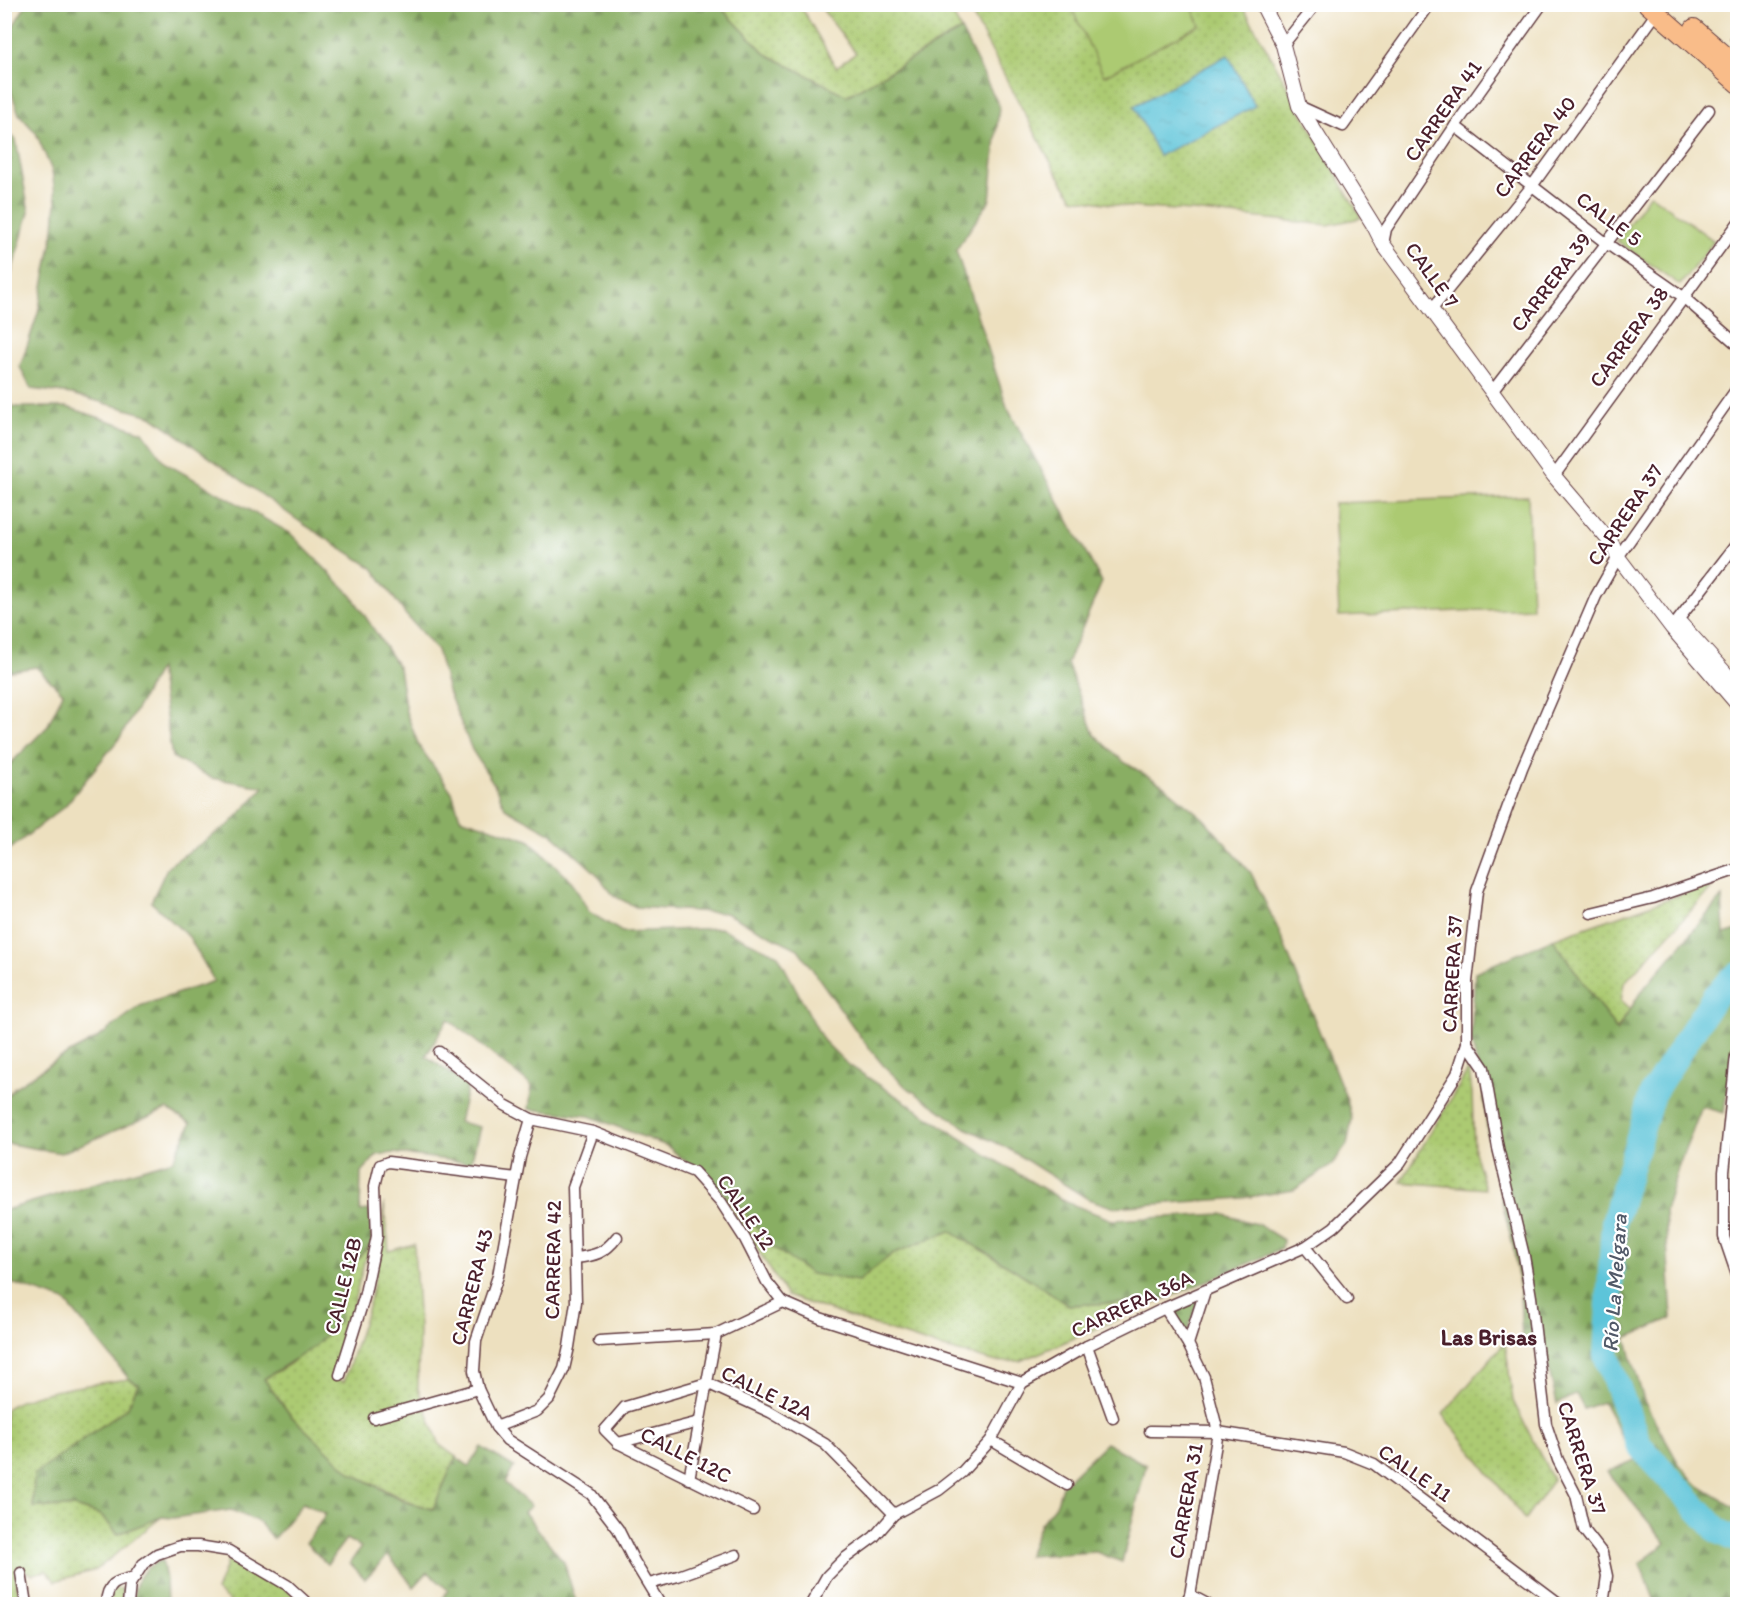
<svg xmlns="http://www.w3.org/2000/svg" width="1742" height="1609" font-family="Itim,sans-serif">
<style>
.grass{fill:url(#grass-dots);stroke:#7b744e;stroke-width:1.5}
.forest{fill:url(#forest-firs);stroke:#6a6648;stroke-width:1.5}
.garden{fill:#acca72;stroke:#7b744e;stroke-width:1.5}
.water{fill:url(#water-ripples);stroke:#547282;stroke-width:1.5}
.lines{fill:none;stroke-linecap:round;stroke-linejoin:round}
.river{stroke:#5dc4d9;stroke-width:26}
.minor-casing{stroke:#623c41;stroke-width:13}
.tertiary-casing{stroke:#623c41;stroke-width:16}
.primary-casing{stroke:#623c41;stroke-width:20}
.minor{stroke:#fff;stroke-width:10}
.tertiary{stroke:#fff;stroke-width:14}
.primary{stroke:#f9bc89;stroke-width:18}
.labels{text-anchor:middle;stroke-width:4.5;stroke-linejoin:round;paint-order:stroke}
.street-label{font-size:21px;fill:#4a1f2b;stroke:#fff}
.water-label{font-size:22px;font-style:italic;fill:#515968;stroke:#fff}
.neighbourhood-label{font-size:22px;font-weight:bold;fill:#4a1f2b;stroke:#fff}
</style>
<defs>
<pattern id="grass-dots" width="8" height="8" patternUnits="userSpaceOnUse" patternTransform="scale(1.5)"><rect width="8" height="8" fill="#acca72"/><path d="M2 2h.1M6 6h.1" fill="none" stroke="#96ad63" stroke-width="1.8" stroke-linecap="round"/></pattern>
<pattern id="forest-firs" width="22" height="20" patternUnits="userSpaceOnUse" patternTransform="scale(1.5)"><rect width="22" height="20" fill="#89ae64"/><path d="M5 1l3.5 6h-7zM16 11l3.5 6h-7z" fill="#728d53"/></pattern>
<pattern id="water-ripples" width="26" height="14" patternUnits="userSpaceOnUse" patternTransform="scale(1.5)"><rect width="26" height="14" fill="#5dc4d9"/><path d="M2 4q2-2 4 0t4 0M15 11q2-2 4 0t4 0" fill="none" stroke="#52a8ba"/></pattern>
</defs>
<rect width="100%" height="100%" fill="#fff"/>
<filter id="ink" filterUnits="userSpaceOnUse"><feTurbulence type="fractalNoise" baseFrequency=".0167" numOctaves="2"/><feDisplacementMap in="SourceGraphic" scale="12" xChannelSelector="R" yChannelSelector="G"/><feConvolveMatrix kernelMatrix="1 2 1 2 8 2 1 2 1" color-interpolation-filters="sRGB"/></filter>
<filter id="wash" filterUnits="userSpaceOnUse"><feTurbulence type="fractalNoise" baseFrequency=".008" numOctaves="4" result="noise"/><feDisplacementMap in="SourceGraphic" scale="24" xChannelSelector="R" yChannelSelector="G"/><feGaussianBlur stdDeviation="1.35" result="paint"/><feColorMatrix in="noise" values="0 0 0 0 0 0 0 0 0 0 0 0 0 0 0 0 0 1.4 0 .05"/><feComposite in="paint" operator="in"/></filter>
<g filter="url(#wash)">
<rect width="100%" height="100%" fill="#ede0bf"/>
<!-- grass -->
<g class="grass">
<polygon points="766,4 774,7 780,5 800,5 836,67 856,53 819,5 948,5 961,30 847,96 766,54 718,5"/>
<polygon points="967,5 1242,5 1361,218 1328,225 1192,211 1130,207 1073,198 1055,170"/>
<polygon points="1708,885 1711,889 1624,983 1621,1001 1630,1009 1616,1031 1553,939"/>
<polygon points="1469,1069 1472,1093 1474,1151 1485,1189 1401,1182"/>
<polygon points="719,1188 742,1208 771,1246 858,1281 895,1252 955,1229 1069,1305 1160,1301 1021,1361 997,1362 936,1346 787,1296"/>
<polygon points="384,1203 389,1251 414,1244 419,1328 418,1389 440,1445 456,1457 433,1509 411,1503 351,1473 291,1416 264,1379 290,1364 339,1321 342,1288 357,1259 372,1243 364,1263 334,1377 344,1382 370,1301 382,1244"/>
<polygon points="1505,1342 1513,1401 1553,1480 1525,1520 1443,1414"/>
<path d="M 129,1379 L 138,1384 L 128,1407 L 34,1475 L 33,1506 L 74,1507 L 101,1515 L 118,1534 L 164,1515 L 96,1570 L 55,1581 L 47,1571 L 32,1574 L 19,1568 L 16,1577 L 20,1604 L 5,1604 L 5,1410 C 22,1392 102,1383 129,1379 Z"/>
<polygon points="229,1557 284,1586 302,1604 233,1604 216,1591"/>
<polygon points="113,1588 122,1589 122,1604 109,1604"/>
</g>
<!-- forest -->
<g class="forest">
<polygon points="26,5 718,5 766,54 847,96 961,30 999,106 990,200 956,250 1007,407 1102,582 1067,663 1094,734 1124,762 1163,785 1204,819 1251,873 1278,929 1347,1100 1352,1119 1347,1145 1332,1165 1294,1190 1242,1198 1112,1207 1088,1199 1007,1148 966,1128 905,1086 883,1065 862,1039 798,949 725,913 636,907 614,896 595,872 552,834 505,808 494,784 472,750 448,691 437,650 406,615 373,568 303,524 151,416 72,394 31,389 20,367 38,313 54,229 56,201 52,171 36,133 19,114 8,83 8,58 13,26"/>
<polygon points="5,132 16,140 29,212 5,295"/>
<polygon points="4,398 14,407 67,407 143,432 165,463 290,533 352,596 399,668 406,712 419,746 452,792 460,818 529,840 572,882 589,912 622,932 720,928 778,955 823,1040 847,1064 985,1154 1066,1202 1112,1220 1222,1214 1259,1225 1283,1240 1282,1249 1160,1301 1069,1305 1015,1270 950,1231 892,1254 858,1281 811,1274 771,1246 742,1208 667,1146 589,1116 529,1109 532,1086 448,1019 426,1056 468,1085 459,1122 480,1127 471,1163 394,1153 377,1155 361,1173 360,1211 369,1210 372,1243 357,1259 342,1288 339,1321 314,1347 264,1379 291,1416 351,1473 406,1502 433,1509 456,1457 469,1466 481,1447 514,1467 505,1483 531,1506 524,1512 564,1562 576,1602 579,1604 438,1604 448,1590 428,1572 414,1587 388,1555 365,1579 350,1563 361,1547 346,1539 327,1564 306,1543 326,1514 303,1503 273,1539 259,1522 231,1510 173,1518 162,1517 118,1534 101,1515 74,1507 33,1507 34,1475 128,1407 138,1384 129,1379 65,1301 15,1284 5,1283 5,1210 173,1160 191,1123 167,1109 61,1153 5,1143 5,1099 15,1087 58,1059 96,1039 140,1006 214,981 189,937 151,902 168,866 231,823 264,787 212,778 172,757 159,669 121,736 65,806 5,853 5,769 47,727 63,693 36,667 5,672"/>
<polygon points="1722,897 1724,934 1737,930 1737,1053 1732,1053 1724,1113 1702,1107 1679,1165 1665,1211 1672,1318 1626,1338 1644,1401 1679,1464 1696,1484 1737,1509 1737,1604 1656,1604 1640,1563 1666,1543 1607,1472 1635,1460 1603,1402 1584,1409 1576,1394 1557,1404 1542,1340 1522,1342 1520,1290 1513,1246 1489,1147 1483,1088 1471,1040 1475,972 1553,939 1617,1031 1640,993"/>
<polygon points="1199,1297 1186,1335 1169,1310"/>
<polygon points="1106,1443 1146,1465 1122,1562 1096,1552 1028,1556 1040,1524 1057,1503 1062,1486"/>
<path d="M 162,1560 L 166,1579 L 167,1601 L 134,1604 C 135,1600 134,1594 135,1589 C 138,1574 149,1565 162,1560 Z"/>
</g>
<!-- garden -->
<g class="garden">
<polygon points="1070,5 1191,5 1200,25 1104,76"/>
<polygon points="1650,194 1714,241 1680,285 1617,241"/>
<polygon points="1528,496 1532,608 1339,616 1334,503"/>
</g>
<!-- water -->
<polygon class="water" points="1228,55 1255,106 1159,156 1134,106"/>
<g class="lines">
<!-- river -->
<polyline class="river" points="1738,974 1715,996 1652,1094 1614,1222 1606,1355 1639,1445 1718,1531 1738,1540"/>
</g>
</g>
<g filter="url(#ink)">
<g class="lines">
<!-- minor casing -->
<g class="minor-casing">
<g id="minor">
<polyline points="1736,39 1738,37"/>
<polyline points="1283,45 1316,4"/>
<polyline points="1299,106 1343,126 1430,4"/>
<polyline points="1455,126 1606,243 1682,296 1738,345"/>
<polyline points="1383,244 1386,229 1455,126 1542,4"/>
<polyline points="1432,309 1532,186 1663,4"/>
<polyline points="1491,393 1709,110"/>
<polyline points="1554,476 1738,223"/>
<polyline points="1672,628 1738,542"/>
<polyline points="1591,913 1653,898 1738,869"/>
<polyline points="439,1052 505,1105 531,1119 593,1132 694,1172 721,1202 745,1239 767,1282 783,1302 820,1318 1022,1383"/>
<polyline points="1736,1055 1724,1172 1724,1237 1738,1278"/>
<polyline points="531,1119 520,1157 498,1276 476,1341 474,1371 478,1389 496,1427 507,1440 591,1494 618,1529 634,1561 660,1604"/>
<polyline points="1305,1247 1347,1299"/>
<path d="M 575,1258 C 595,1256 605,1253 617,1237"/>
<polyline points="1165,1308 1188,1344 1204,1377 1218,1432 1190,1595 1185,1604"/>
<polyline points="599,1341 716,1334 783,1302"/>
<polyline points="1188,1344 1205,1291"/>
<polyline points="1087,1346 1113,1418"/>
<polyline points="340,1375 364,1298 377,1236 375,1186 380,1165 388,1162 516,1178"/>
<polyline points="374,1418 478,1389"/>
<polyline points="496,1427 537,1411 549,1399 564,1369 569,1347 576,1302 573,1187 593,1132"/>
<polyline points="1150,1431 1218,1432 1344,1452 1374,1464 1560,1604"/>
<polyline points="991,1440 1067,1485"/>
<polyline points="618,1443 699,1422"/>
<polyline points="689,1479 716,1334"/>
<polyline points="753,1510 618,1443 605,1430 625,1407 707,1383 770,1412 825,1444 894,1514"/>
<polyline points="21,1573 26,1604"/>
<polyline points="649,1584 678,1576 736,1555"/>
<polyline points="1190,1595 1207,1604"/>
<path d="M 106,1604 C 107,1583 116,1581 135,1577"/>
<polyline points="128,1604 130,1584 143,1564 157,1554 180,1546 198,1546 229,1551 287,1585 308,1604"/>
<polyline points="811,1604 827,1576 844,1559 874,1537 894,1514 939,1490 962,1472 991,1440 1022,1383 1087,1346 1165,1308 1305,1247 1334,1227 1400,1163 1457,1074 1467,1043"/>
<polyline points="1603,1604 1607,1576 1602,1553 1584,1530 1576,1495 1558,1460 1546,1424 1531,1297 1524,1256 1498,1148 1484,1068 1467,1043 1467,982 1477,891 1522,768 1596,596 1618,557 1738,387"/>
</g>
</g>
<!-- tertiary casing -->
<g class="tertiary-casing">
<g id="tertiary">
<polyline points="1262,4 1283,45 1299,106 1374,226 1383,244 1554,476 1612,544 1618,557 1672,628 1738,705"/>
<polyline points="1681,624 1738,687"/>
</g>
</g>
<!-- primary casing -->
<g class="primary-casing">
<g id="primary">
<polyline points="1647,4 1738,84"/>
<polyline points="1694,28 1738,66"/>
</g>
</g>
<!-- minor -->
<use href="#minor" class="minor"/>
<!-- tertiary -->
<use href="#tertiary" class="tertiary"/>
<!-- primary -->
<use href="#primary" class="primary"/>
</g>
</g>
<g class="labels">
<!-- street labels -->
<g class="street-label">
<text transform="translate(1443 111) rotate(-55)" y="7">CARRERA 41</text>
<text transform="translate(1535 147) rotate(-53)" y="7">CARRERA 40</text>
<text transform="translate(1609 219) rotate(37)" y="7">CALLE 5</text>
<text transform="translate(1432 275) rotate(54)" y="7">CALLE 7</text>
<text transform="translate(1551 282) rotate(-53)" y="7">CARRERA 39</text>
<text transform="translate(1629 337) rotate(-54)" y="7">CARRERA 38</text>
<text transform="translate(1625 515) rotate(-56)" y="7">CARRERA 37</text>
<text transform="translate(1452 974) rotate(-87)" y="7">CARRERA 37</text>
<text transform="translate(746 1212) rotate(56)" y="7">CALLE 12</text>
<text transform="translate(553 1260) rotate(-89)" y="7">CARRERA 42</text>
<text transform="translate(343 1286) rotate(-76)" y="7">CALLE 12B</text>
<text transform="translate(472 1287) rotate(-76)" y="7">CARRERA 43</text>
<text transform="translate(1132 1304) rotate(-25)" y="7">CARRERA 36A</text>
<text transform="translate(767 1393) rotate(26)" y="7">CALLE 12A</text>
<text transform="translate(686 1455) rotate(27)" y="7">CALLE 12C</text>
<text transform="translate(1582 1458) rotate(72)" y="7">CARRERA 37</text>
<text transform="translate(1415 1473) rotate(35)" y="7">CALLE 11</text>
<text transform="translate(1186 1501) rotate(-80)" y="7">CARRERA 31</text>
</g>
<!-- water labels -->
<g class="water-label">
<text transform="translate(1614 1283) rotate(-86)" y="8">Río La Melgara</text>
</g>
<!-- neighbourhood labels -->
<g class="neighbourhood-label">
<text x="1489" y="1345">Las Brisas</text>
</g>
</g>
<!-- margin -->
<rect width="1742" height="1609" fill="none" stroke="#fff" stroke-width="24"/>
</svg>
